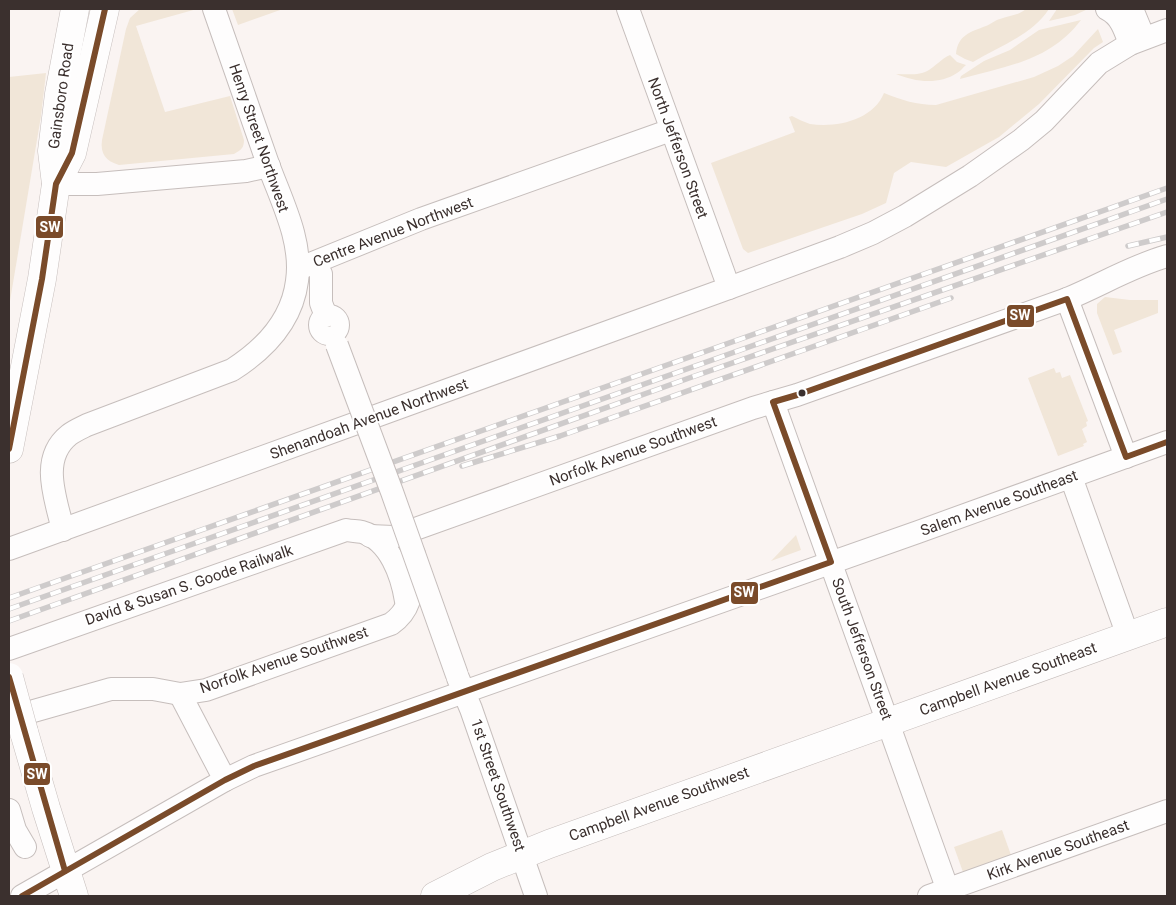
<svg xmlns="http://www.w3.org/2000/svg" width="1176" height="905" font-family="Roboto,sans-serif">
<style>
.green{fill:#f1e6d8}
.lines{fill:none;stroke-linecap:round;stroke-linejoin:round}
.minor-casing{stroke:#c6bebc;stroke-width:24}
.major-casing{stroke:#c6bebc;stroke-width:29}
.minor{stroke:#fefdfd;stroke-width:22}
.major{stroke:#fefdfd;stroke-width:28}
.rail-casing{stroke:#cecbcb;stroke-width:5.5}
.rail{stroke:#fff;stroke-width:4;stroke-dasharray:11;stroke-linecap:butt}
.minor-bridge-casing{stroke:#c6bebc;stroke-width:24;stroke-linecap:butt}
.major-bridge-casing{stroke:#c6bebc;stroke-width:29;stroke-linecap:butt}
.minor-bridge{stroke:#fefdfd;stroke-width:22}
.major-bridge{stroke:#fefdfd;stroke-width:28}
.bus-1-casing{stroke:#fff;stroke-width:10}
.bus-1{stroke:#7a4b2a;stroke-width:6}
.bus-dot{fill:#3b302e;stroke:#fff;stroke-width:2}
.labels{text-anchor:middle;stroke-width:4;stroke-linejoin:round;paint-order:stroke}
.street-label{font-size:15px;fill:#3b302e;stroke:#fff}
.line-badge{stroke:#fff;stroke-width:2}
.badge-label{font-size:14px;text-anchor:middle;font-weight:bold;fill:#fff}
</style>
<rect width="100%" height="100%" fill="#faf4f2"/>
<!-- green -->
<g class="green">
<path d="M 140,9 L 197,9 L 136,26 L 165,112 L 230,96 L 244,140 C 244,148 241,150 234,154 L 119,165 C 106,161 100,154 102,140 L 126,29 L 130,18 Z"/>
<polygon points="232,9 283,9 238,25"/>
<path d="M 1026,9 L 1049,9 C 1031,36 999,46 973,62 L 965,59 L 956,54 C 958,35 970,32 986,26 C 991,24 995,20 1000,19 C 1009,15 1018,16 1026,9 Z"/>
<polygon points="1057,9 1088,9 1075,15 1049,21"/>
<path d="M 1081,20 C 1050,61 1007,66 960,79 L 961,76 L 984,61 L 1010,50 L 1039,30 Z"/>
<path d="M 1098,29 L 1103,42 L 1094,48 L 1039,104 L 999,137 L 946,167 L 911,162 L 894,173 L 886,203 L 862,214 L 748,253 L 743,249 L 711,163 L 795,132 L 789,117 L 792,116 C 798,119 804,122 810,124 C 837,128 873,120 884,93 C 901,100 917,105 936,105 L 1034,77 L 1058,66 L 1073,56 Z"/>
<path d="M 950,55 L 957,62 L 966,65 C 962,68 961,71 957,73 C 939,85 915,82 896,74 C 907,74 919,76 929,70 C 937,65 941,59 950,55 Z"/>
<polygon points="46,73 41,116 9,307 9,77"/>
<polygon points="1105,297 1130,300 1158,300 1158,313 1114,330 1122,352 1113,355 1097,313 1097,304"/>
<polygon points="1054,368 1056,373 1060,372 1062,378 1070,375 1088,421 1086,422 1087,426 1082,429 1087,442 1083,444 1084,446 1058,456 1028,378"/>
<polygon points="796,535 801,550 771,561"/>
<polygon points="1002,830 1011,855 963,872 954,847"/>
</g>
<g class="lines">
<!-- minor casing -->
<g class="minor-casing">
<g id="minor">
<polyline points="628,9 729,288"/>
<path d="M 1107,9 C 1121,16 1125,30 1130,44"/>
<polyline points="1132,9 1144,38"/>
<polyline points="56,184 97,184 246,171 269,166"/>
<polyline points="298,269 421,219 671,130"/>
<polyline points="321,274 321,303 326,316"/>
<polyline points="1067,299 1126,457"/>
<circle cx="329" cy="325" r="9"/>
<polyline points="773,402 950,896"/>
<polyline points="1071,477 1128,636"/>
<path d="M 63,530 C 56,499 39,459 69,435 C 74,431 81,428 87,425 L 232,370 C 265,349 292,321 297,281 C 303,241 281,200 268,164 C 250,112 232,60 214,9"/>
<path d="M 370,536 L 393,537 L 753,408 L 797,395 L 1067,299 C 1101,285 1132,266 1167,256"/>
<polyline points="9,549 729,288 840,247 873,233 905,216 970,176 1021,140 1044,121 1099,63 1130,44 1167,30"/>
<path d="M 9,649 L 346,530 C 351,531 357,531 362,532 C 390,540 402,576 406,601"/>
<polyline points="458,678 471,709 536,896"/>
<polyline points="180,694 225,780"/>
<path d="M 9,718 L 111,689 L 153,689 L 180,694 L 206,690 L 391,624 C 418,605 409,581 414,554"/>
<polyline points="9,810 15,830 25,847"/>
<polyline points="22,896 225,780 254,766 918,532 1167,442"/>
<polyline points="929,896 1167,811"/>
</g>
</g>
<!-- major casing -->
<g class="major-casing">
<g id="major">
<polyline points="56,184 72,153 105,9"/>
<polyline points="9,449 42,279 56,184 52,151 59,94 75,9"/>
<polyline points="24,732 46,808 74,896"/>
<polyline points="435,896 492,867 549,844 1167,622"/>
</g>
</g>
<!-- minor -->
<use href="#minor" class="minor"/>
<!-- major -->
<use href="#major" class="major"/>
<!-- rail casing -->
<g class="rail-casing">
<g id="rail">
<polyline points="1128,246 1167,237"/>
<polyline points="462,466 560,436 951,298"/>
<polyline points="9,598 1167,188"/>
<polyline points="9,609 1167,199"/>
<polyline points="9,621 692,377 1167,212"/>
</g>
</g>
<!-- rail -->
<use href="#rail" class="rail"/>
<!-- minor-bridge casing -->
<g class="minor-bridge-casing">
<polyline id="minor-bridge" points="337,345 392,492 457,675"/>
</g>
<!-- major-bridge casing -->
<g class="major-bridge-casing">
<polyline id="major-bridge" points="9,677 24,732"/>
</g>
<!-- minor-bridge -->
<use href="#minor-bridge" class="minor-bridge"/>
<!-- major-bridge -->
<use href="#major-bridge" class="major-bridge"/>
<!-- bus-1 casing -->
<g class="bus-1-casing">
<g id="bus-1">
<polyline points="9,449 42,279 56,184 72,153 105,9"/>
<polyline points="9,677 65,871"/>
<polyline points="22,896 225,780 254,766 831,562 773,402 797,395 1067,299 1126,457 1167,442"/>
</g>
</g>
<!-- bus-1 -->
<use href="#bus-1" class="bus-1"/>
</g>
<!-- markers -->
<circle class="bus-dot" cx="802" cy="393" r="4.5"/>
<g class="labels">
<!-- street labels -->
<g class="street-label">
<text transform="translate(61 96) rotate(-82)" y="5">Gainsboro Road</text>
<text transform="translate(259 138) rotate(71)" y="5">Henry Street Northwest</text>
<text transform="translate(678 148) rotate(70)" y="5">North Jefferson Street</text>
<text transform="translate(393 232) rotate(-21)" y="5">Centre Avenue Northwest</text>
<text transform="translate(369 419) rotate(-20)" y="5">Shenandoah Avenue Northwest</text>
<text transform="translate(633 451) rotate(-20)" y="5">Norfolk Avenue Southwest</text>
<text transform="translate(999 503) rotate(-20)" y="5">Salem Avenue Southeast</text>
<text transform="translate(189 585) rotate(-19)" y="5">David &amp; Susan S. Goode Railwalk</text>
<text transform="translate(862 649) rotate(70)" y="5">South Jefferson Street</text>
<text transform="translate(284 660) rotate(-19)" y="5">Norfolk Avenue Southwest</text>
<text transform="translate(1008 679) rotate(-20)" y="5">Campbell Avenue Southeast</text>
<text transform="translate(498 785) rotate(71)" y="5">1st Street Southwest</text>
<text transform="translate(659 804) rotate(-20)" y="5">Campbell Avenue Southwest</text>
<text transform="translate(1058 850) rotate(-20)" y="5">Kirk Avenue Southeast</text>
</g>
</g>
<g class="line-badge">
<rect x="35" y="215" width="29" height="24" rx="5" fill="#7a4b2a"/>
<rect x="1006" y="304" width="29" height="24" rx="5" fill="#7a4b2a"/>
<rect x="730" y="581" width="29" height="24" rx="5" fill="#7a4b2a"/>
<rect x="23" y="762" width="28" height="24" rx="5" fill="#7a4b2a"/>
</g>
<g class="badge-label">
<text x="50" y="232">SW</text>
<text x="1020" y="320">SW</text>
<text x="744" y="597">SW</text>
<text x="37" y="779">SW</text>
</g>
<!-- border -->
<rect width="1176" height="905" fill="none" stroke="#3b302e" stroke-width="20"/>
</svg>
